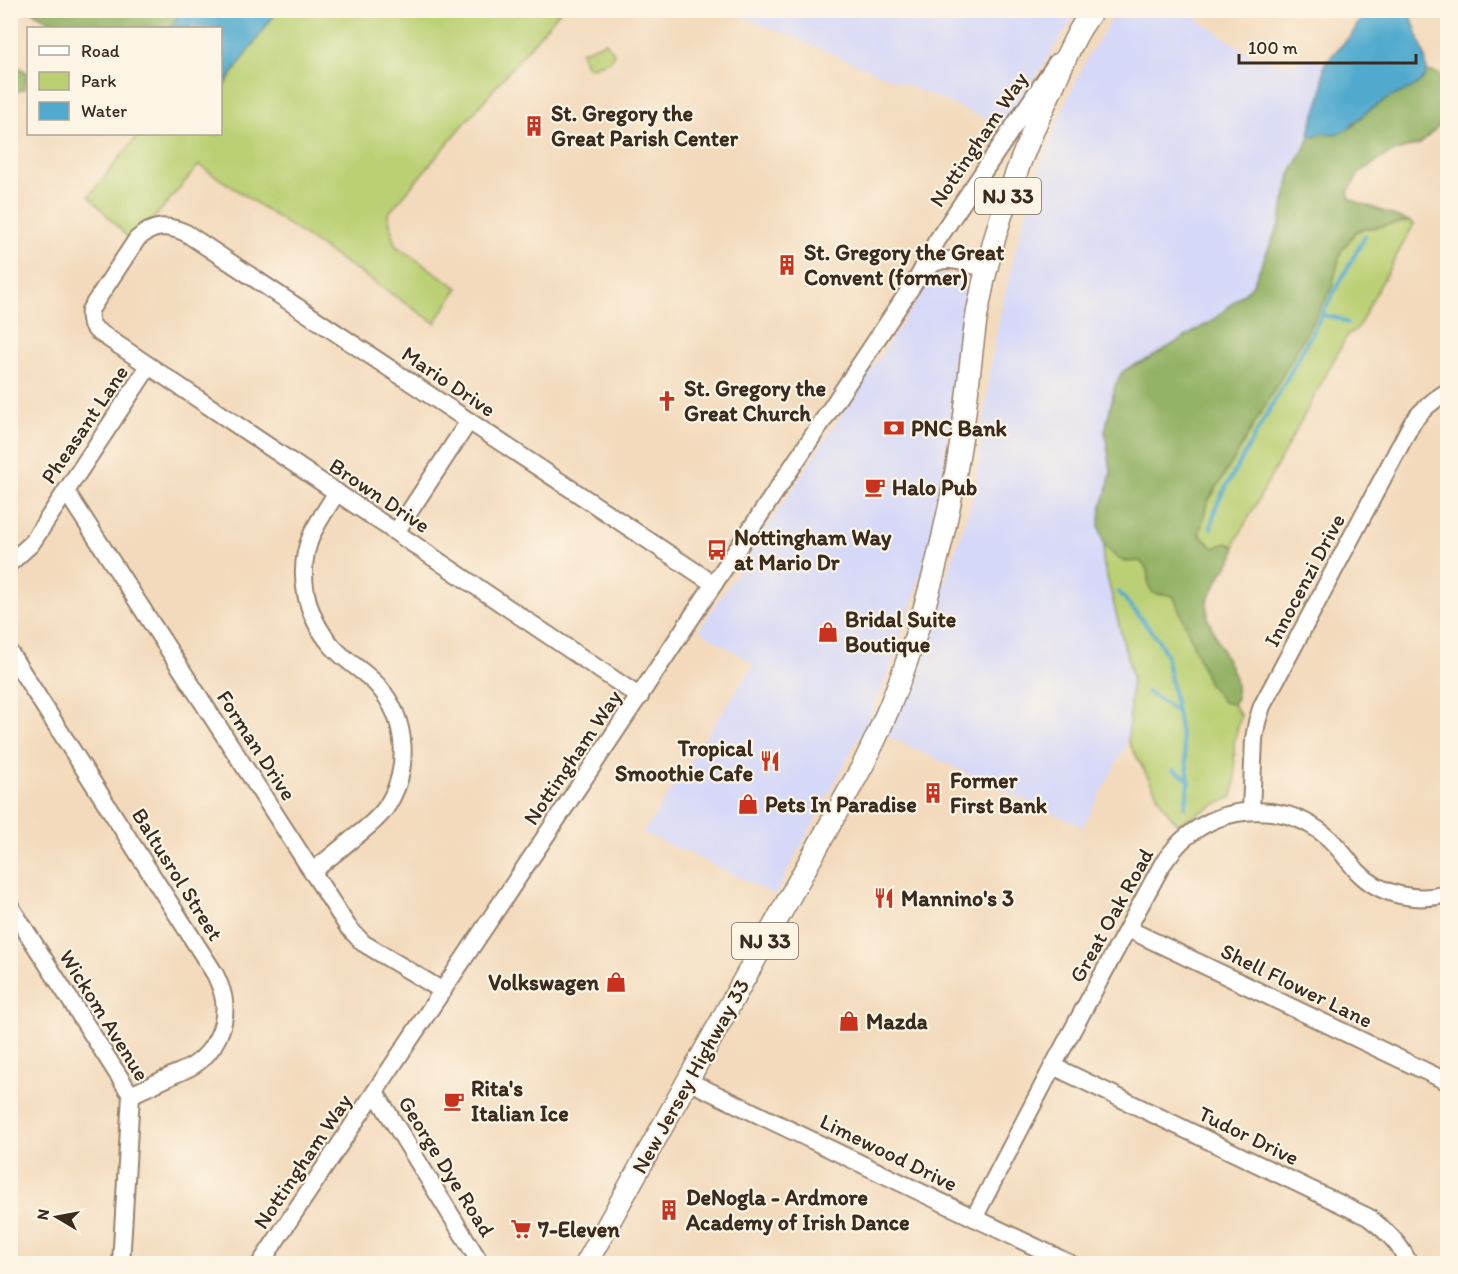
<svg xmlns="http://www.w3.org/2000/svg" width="1458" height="1274" font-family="Itim,sans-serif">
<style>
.built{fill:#d6d8f8}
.green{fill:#bbd075;stroke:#7b7d4a;stroke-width:1.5}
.forest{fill:#94b266;stroke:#686e42;stroke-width:1.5}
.water{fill:#51aace;stroke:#466a76;stroke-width:1.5}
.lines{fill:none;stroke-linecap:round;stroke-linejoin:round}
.stream{stroke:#51aace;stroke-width:4}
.minor-casing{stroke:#97826d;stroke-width:20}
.major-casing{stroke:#97826d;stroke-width:24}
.minor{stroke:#fff;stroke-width:16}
.major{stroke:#fff;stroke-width:21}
.labels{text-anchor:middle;stroke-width:4.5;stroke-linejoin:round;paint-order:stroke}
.shield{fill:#fcf5e5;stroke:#75675a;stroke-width:1.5}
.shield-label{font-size:21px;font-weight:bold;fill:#3b2a1e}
.poi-label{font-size:22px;font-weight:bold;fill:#3b2a1e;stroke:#fcf5e5;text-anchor:start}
.street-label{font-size:22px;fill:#3b2a1e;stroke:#fcf5e5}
</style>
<rect width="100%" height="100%" fill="#fcf5e5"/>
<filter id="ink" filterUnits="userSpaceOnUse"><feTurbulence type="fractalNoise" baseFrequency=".0167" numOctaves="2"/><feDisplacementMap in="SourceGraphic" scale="12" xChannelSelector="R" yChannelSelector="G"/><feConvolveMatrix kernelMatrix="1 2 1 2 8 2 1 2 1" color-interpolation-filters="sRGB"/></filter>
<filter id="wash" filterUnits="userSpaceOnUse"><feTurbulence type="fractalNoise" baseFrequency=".008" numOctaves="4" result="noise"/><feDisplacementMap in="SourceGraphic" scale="24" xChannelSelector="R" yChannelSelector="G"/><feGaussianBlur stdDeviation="1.35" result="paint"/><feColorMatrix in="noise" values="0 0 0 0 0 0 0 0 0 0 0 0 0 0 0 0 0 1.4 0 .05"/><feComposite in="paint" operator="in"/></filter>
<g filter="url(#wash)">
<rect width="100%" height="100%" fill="#f3dabc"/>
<!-- built -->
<g class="built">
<polygon points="730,11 1078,11 1004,126"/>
<polygon points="1117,11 1189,11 1199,20 1224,37 1256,58 1278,64 1291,64 1311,57 1325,63 1323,69 1323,90 1309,133 1311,136 1290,175 1280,223 1252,286 1212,321 1150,358 1130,367 1122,372 1105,432 1111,471 1107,492 1102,504 1099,525 1104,545 1103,561 1132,676 1128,741 1083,827 887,736 912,677 970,508 976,479 992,358 1001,310 1019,237 1040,168 1061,113 1088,56"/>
<polygon points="944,274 953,275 961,281 966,286 968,298 961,333 946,456 934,520 921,574 907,620 889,671 867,725 858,739 775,895 697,857 643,833 754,664 699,630 929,282 937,276"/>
</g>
<!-- green -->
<g class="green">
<polygon points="274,11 560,11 388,214 395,245 458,288 435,323 199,165 133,243 89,196 139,134 220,134 221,90 272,18"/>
<polygon points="606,42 614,53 610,61 589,68 586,65 581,52"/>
<polygon points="1409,221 1414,224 1371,302 1358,328 1348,334 1236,541 1235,547 1227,543 1214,548 1199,534 1207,503 1234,459 1331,290 1341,251 1356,231"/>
<path d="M 1104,545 C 1117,558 1121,562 1140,560 L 1147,569 L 1149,586 L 1160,595 L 1168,594 L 1174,597 L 1223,702 L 1233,704 L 1241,716 L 1234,741 L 1235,783 L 1232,797 L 1206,809 L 1178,824 L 1166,810 L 1128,741 L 1132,676 L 1103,561 Z"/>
</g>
<!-- forest -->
<g class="forest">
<polygon points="31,11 179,11 172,28 63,28"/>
<polygon points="11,63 28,73 25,89 11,93"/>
<path d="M 1426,71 L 1436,73 L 1448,79 L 1447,120 L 1443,122 L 1420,144 L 1392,152 L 1360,172 L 1348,192 L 1350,199 L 1409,221 L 1356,231 L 1341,251 L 1331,290 L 1234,459 L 1207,503 L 1199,534 L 1214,548 L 1227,543 L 1235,547 L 1234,556 L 1222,573 L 1207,601 L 1208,619 L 1235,678 L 1237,698 L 1233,704 L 1223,702 L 1209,684 L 1174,597 C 1167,593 1161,595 1153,593 L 1149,586 L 1147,569 L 1140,561 L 1128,562 L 1117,558 L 1104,545 L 1099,525 L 1102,504 L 1107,492 L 1111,471 L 1105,432 L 1115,386 L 1122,372 L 1130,367 L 1150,358 L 1212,321 L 1252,286 L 1280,223 L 1290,175 L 1311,136 L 1314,137 L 1321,133 L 1329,134 L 1352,127 L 1365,113 L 1389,98 L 1411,88 L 1425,76 Z"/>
</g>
<!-- water -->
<g class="water">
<polygon points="179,11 179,10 274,11 272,18 221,90 220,28 172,28"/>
<path d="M 1365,11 L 1410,11 C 1413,27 1430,60 1426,74 C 1422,86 1398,93 1387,99 C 1380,104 1370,108 1364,114 C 1355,122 1349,130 1338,133 C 1333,135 1328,133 1324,133 C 1319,133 1316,137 1311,136 L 1309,134 C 1312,119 1319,106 1322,92 C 1324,82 1322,72 1325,63 L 1352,34 Z"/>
</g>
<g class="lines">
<!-- stream -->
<g class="stream">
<polyline points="1322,315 1338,318 1347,323"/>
<polyline points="1211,528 1216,507 1222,494 1290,373 1365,236"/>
<polyline points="1119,592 1158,639 1166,654 1188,771 1189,783 1185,807"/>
<polyline points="1147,692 1176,711"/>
<polyline points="1173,770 1188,778"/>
</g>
</g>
</g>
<g filter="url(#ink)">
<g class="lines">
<!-- minor casing -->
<g class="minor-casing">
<g id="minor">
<path d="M 921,273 C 926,270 931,264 937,262 C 952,256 972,265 986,269"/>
<polyline points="66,491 348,927 363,943 443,991"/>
<polyline points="396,532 469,421"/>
<polyline points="10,563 31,544 149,366"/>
<path d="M 10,653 L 215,974 C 219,983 223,991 224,1001 C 227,1025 215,1051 194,1065 C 188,1069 180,1072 173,1075 C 159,1082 145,1088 131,1095"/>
<path d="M 640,697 L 96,330 C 90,323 89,319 90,310 L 137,239 C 153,225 167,224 186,233 L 714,584"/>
<path d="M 1251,811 L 1254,739 L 1257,722 L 1262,706 L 1412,423 C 1422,409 1433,400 1448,391"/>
<path d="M 312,872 C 325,861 338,851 351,840 C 363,831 376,821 385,809 C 411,771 408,720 378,686 C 365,671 346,662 333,647 C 305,616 295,570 313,532 C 320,518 329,505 337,492"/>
<polyline points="10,906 131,1095 121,1264"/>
<polyline points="1128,929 1448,1082"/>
<path d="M 1053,1066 L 1368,1217 C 1385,1230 1400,1243 1409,1264"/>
<polyline points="688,1081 1071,1264"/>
<polyline points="375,1092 481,1264"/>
<path d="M 974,1218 L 1053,1066 L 1162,865 C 1169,855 1176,845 1186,837 C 1226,804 1284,802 1325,835 C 1338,845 1347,860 1358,872 C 1381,896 1417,902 1448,894"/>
<polyline points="260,1264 808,443 920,274 936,242 1057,62"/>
</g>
</g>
<!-- major casing -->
<g class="major-casing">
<path id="major" d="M 586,1264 L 863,765 C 904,683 932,593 950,503 C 958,464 964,425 968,386 C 971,362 973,338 977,314 C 991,236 1017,162 1051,91 C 1060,71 1068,51 1078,33 C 1082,25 1088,18 1093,10"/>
</g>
<!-- minor -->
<use href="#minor" class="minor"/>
<!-- major -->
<use href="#major" class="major"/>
</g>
</g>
<!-- icons -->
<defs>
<g id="building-bare" transform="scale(1.62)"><path d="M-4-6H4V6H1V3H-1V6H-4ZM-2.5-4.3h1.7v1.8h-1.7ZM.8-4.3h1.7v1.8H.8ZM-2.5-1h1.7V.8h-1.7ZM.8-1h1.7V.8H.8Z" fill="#c8321e" stroke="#fcf5e5" stroke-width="2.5" paint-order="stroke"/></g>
<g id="church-bare" transform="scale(1.62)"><path d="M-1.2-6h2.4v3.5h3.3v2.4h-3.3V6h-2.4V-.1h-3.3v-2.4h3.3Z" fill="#c8321e" stroke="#fcf5e5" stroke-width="2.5" paint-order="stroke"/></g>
<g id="bank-bare" transform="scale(1.62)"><path d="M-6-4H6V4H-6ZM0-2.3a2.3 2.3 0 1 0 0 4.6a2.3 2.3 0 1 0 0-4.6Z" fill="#c8321e" stroke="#fcf5e5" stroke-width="2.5" paint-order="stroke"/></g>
<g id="cafe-bare" transform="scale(1.62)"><path d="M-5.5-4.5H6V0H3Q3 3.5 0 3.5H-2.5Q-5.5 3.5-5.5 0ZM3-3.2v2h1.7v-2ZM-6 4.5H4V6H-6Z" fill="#c8321e" stroke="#fcf5e5" stroke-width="2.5" paint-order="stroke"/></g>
<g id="bus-bare" transform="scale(1.62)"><path d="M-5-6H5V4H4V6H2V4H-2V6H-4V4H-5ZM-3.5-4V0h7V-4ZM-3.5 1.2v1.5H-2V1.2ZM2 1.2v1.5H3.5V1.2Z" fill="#c8321e" stroke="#fcf5e5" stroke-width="2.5" paint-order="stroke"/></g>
<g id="shop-bare" transform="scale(1.62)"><path d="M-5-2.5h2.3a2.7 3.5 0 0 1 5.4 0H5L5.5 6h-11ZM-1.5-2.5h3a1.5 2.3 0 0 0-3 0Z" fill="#c8321e" stroke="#fcf5e5" stroke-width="2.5" paint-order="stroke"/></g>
<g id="restaurant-bare" transform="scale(1.62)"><path d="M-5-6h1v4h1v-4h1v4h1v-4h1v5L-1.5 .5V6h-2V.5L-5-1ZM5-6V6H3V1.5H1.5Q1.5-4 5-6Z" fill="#c8321e" stroke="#fcf5e5" stroke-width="2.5" paint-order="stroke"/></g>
<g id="supermarket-bare" transform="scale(1.62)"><path d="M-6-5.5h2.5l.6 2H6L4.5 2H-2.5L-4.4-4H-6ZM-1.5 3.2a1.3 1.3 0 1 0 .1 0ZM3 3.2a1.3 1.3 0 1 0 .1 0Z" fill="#c8321e" stroke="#fcf5e5" stroke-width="2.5" paint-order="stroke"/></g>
</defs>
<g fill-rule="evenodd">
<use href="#building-bare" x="534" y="126"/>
<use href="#building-bare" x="787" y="265"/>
<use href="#church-bare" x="667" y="401"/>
<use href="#bank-bare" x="894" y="428"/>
<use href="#cafe-bare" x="875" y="487"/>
<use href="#bus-bare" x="717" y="550"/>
<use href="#shop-bare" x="828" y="632"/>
<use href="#restaurant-bare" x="770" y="761"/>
<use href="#building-bare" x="933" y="793"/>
<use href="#shop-bare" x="748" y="804"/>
<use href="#restaurant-bare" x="884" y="898"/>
<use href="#shop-bare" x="616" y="982"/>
<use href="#shop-bare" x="849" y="1021"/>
<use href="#cafe-bare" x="454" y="1101"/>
<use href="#building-bare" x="669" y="1210"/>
<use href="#supermarket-bare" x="521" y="1229"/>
</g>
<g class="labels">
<!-- shield labels -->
<g class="shield">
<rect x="975" y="178" width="66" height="36" rx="4.5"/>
<rect x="732" y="923" width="66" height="36" rx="4.5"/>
</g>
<g class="shield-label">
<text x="1008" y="203">NJ 33</text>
<text x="765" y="948">NJ 33</text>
</g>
<!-- poi labels -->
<g class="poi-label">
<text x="551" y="121">St. Gregory the<tspan x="551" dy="25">Great Parish Center</tspan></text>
<text x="804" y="260">St. Gregory the Great<tspan x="804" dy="25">Convent (former)</tspan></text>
<text x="684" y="396">St. Gregory the<tspan x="684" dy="25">Great Church</tspan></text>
<text x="911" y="436">PNC Bank</text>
<text x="892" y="495">Halo Pub</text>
<text x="734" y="545">Nottingham Way<tspan x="734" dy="25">at Mario Dr</tspan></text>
<text x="845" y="627">Bridal Suite<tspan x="845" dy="25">Boutique</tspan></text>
<text x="753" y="756" text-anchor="end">Tropical<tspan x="753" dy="25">Smoothie Cafe</tspan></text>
<text x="950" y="788">Former<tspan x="950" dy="25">First Bank</tspan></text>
<text x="765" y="812">Pets In Paradise</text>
<text x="901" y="906">Mannino's 3</text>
<text x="599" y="990" text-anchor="end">Volkswagen</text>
<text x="866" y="1029">Mazda</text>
<text x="471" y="1096">Rita's<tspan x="471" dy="25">Italian Ice</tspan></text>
<text x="686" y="1205">DeNogla - Ardmore<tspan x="686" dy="25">Academy of Irish Dance</tspan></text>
<text x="538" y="1237">7-Eleven</text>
</g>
<!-- street labels -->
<g class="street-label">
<text transform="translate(978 139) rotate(-56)" y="8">Nottingham Way</text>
<text transform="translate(449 381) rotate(34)" y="8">Mario Drive</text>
<text transform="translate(84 424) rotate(-56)" y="8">Pheasant Lane</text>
<text transform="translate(380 495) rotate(34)" y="8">Brown Drive</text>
<text transform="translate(1304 580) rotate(-62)" y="8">Innocenzi Drive</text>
<text transform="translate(257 745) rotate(57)" y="8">Forman Drive</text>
<text transform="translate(572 757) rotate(-56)" y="8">Nottingham Way</text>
<text transform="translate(178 874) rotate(58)" y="8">Baltusrol Street</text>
<text transform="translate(1111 915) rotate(-61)" y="8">Great Oak Road</text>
<text transform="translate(1297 985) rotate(26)" y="8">Shell Flower Lane</text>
<text transform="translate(105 1015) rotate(58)" y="8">Wickom Avenue</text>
<text transform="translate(690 1076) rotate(-61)" y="8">New Jersey Highway 33</text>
<text transform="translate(1249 1135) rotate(26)" y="8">Tudor Drive</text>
<text transform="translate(889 1152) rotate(26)" y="8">Limewood Drive</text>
<text transform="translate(302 1161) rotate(-56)" y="8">Nottingham Way</text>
<text transform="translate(447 1166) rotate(58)" y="8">George Dye Road</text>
</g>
</g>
<!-- margin -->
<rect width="1458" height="1274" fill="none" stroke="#fcf5e5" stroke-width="36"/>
<!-- legend -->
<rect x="27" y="27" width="195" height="108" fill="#fcf5e5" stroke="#afa495" stroke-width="1.5"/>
<rect x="39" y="46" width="30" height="9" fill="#ffffff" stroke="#afa495" stroke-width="1.5"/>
<text x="81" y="57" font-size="18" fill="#3b2a1e">Road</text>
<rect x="39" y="72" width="30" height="18" fill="#bbd075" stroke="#afa495" stroke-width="1.5"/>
<text x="81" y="87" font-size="18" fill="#3b2a1e">Park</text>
<rect x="39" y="102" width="30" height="18" fill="#51aace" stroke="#afa495" stroke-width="1.5"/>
<text x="81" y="117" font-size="18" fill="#3b2a1e">Water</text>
<!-- north arrow -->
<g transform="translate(57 1217) rotate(280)" stroke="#fcf5e5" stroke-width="4.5" paint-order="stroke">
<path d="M0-4.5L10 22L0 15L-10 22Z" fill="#3b2a1e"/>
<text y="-9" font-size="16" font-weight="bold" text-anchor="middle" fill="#3b2a1e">N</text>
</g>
<!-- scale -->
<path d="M1239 54v9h177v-9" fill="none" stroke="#3b2a1e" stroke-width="3"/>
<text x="1248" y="54" font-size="18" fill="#3b2a1e" stroke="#fcf5e5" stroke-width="4.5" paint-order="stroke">100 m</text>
</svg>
